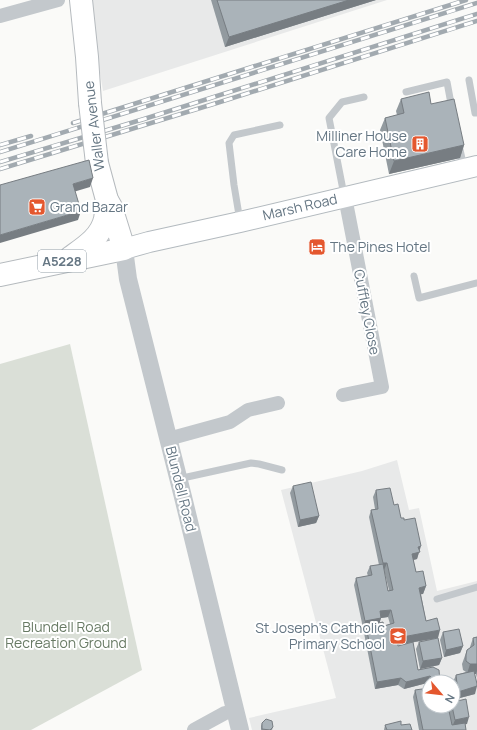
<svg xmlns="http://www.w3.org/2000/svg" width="477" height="730" font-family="Manrope,sans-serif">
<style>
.built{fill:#e8e9e9;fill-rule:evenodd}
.green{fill:#dadfd7}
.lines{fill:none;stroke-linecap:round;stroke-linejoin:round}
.secondary-casing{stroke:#b3babf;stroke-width:22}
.primary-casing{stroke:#b5babe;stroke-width:24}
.service{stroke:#c3c8cc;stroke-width:7}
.minor{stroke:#c3c8cc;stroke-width:14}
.tertiary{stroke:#c3c8cc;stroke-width:18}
.secondary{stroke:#fff;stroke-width:20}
.primary{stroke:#fff;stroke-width:22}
.rail-casing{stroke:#a2aab0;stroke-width:4.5}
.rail{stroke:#fff;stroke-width:3;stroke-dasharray:9;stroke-linecap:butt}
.primary-bridge-casing{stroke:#b5babe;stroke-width:24;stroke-linecap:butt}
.primary-bridge{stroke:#fff;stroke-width:22}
.wall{fill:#929a9f;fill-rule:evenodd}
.shaded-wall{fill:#777d82}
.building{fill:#aab3b9;stroke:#777d82}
.labels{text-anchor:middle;stroke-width:4;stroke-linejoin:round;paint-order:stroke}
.shield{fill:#fff;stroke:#939fa8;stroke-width:1}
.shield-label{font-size:13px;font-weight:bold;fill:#657683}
.street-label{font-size:14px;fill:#657683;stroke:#fff}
.poi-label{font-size:14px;fill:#657683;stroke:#fff;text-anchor:end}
.park-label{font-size:14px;fill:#687a64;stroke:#fff}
</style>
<rect width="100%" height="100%" fill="#fafaf8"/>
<!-- built -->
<g class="built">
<polygon points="88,0 387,0 103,91"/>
<path d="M 397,460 L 409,510 L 419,508 L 437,591 L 477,581 L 477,730 L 252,730 L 249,718 L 336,698 L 281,490 L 362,471 ZM 429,682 L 453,682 L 453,706 L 429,706 Z"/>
</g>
<!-- green -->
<polygon class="green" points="70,344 142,670 31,730 0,730 0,364"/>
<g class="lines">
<!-- secondary casing -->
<g class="secondary-casing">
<polyline id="secondary" points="124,249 149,242 240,222 477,166"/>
</g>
<!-- primary casing -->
<g class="primary-casing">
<g id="primary">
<polyline points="81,0 87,57 90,103"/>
<path d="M 71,257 C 85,247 101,237 105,219 C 106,213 107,206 107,200"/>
<polyline points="0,275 124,249 111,207 107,200 97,163"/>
</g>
</g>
<!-- service -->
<g class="service">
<polyline points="469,80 475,113 477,113"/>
<polyline points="406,92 447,82 452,109"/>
<polyline points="459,145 464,168"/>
<polyline points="344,195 329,118 342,102 364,97"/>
<polyline points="240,221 234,185 229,143 234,135 280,125"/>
<polyline points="414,276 419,298 477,283"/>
<polyline points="178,479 251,463 259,464 282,470"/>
<polyline points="437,599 477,587"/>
</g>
<!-- minor -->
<g class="minor">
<polyline points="0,16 58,0"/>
<polyline points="343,395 382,387 345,197"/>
<polyline points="168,439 230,422 248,410 278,403"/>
<polyline points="194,730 225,713 235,711"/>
</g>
<!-- tertiary -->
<polyline class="tertiary" points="124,249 128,279 183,497 240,730"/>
<!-- secondary -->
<use href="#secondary" class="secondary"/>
<!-- primary -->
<use href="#primary" class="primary"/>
<!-- rail casing -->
<g class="rail-casing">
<g id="rail">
<polyline points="73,123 466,0"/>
<polyline points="0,145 31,136"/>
<polyline points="0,152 477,3"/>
<polyline points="0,162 144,119 477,14"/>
<polyline points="0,169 220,102 477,21"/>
</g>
</g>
<!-- rail -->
<use href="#rail" class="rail"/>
<!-- primary-bridge casing -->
<g class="primary-bridge-casing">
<polyline id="primary-bridge" points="90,103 97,163"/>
</g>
<!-- primary-bridge -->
<use href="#primary-bridge" class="primary-bridge"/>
</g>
<!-- wall -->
<g class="wall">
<polygon points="211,0 376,0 225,47"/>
<polygon points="401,99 431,104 464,145 460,158 389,174 380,130 385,118 397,115 396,111"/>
<polygon points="293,486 319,516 316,523 298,527 290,493"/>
<path d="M 376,490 L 394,505 L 401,518 L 404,520 L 419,551 L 417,559 L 413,560 L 416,572 L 426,586 L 423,594 L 421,594 L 426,621 L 438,638 L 398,645 L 398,646 L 418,670 L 433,667 L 440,682 L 429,682 L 429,685 L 427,683 L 404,689 L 398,685 L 375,689 L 364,633 L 366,628 L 363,628 L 354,585 L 356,578 L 368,576 L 367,573 L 370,566 L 379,565 L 369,517 L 371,510 L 375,509 L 373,497 ZM 384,570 L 389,590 L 388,591 ZM 388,617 L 390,624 L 384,626 L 379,623 L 381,618 Z"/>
<polygon points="443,632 463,646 460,653 444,657 440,640"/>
<polygon points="477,637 477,678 476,674 474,674 475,694 456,699 453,682 456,675 466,672 463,670 462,664 467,650 470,648 470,647 473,638"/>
<polygon points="419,642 442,658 439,665 420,669 416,649"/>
<polygon points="415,690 449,709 450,706 453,706 467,724 465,724 466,730 419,730 413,697"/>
<polygon points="262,723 273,727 272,730 261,730 261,726"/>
<polygon points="385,725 401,725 412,730 384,730"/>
</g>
<!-- shaded-wall -->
<g class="shaded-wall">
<polygon points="349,0 376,0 225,47 229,37"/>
<polygon points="464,145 460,158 389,174 394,161"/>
<polygon points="93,178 90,187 70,193 73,184"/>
<polygon points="81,211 78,220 0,243 0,235"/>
<polygon points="319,516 316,523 298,527 300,520"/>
<polygon points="421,546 417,559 409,561 412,554 418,547"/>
<polygon points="383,563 387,563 384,570 380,571"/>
<polygon points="426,586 423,594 417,595 419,588"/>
<polygon points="391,610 388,617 381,618 379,625 366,626 366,628 363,628 365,621 380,611"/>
<polygon points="440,630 438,638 395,645 397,638"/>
<polygon points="463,646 460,653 444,657 446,650"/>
<polygon points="442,658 439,665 420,669 423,661"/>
<polygon points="470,664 477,664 477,671 476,674 467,674"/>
<polygon points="430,676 427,683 404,689 406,682"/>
<polygon points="401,678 398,685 375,689 377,682"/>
<polygon points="477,686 475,694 456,699 458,692"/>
<polygon points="469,717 467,724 452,727 455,720"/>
</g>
<!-- building -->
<g class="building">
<polygon points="217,0 349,0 229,37"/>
<polygon points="429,92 431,104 454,99 464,145 394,161 385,118 404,113 401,99"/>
<polygon points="89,160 93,178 73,184 81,211 0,235 0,185"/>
<polygon points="311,482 319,516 300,520 293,486"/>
<polygon points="390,488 394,505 398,504 401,518 404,518 404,520 415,518 421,546 418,547 420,552 412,554 416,572 423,571 426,586 419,588 426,621 437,618 440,630 397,638 398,646 413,642 418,670 433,667 439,670 440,682 434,682 433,679 430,676 406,682 401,678 377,682 366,626 383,622 384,626 394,623 391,610 380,611 381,618 365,621 356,578 372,575 370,566 383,564 388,591 393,590 387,563 383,563 371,510 378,509 376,490"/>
<polygon points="459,629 463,646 446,650 443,632"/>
<polygon points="477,637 477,664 470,664 466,661 466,655 467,650 474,645 473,638"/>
<polygon points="438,638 442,658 423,661 419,642"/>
<polygon points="474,671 477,684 477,686 458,692 456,675"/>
<polygon points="429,688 429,706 448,706 452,725 465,723 466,730 423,730 415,690"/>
<polygon points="466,699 469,717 455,720 452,706 453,706 453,702"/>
<polygon points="266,719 272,721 273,727 270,730 262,729 262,723"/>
<polygon points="401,721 401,725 410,724 412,730 387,730 385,725"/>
</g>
<!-- icons -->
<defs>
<g id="building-square" transform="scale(0.9)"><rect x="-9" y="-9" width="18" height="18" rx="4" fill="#e4572e" stroke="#fff"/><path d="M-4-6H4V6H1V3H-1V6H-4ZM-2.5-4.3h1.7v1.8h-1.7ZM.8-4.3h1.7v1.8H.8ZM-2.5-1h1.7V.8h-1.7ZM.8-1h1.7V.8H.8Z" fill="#fff"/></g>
<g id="supermarket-square" transform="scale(0.9)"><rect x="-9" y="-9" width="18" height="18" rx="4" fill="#e4572e" stroke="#fff"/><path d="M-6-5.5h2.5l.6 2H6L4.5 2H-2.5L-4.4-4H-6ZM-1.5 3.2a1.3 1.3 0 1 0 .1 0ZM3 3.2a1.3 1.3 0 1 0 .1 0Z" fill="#fff"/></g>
<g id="hotel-square" transform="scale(0.9)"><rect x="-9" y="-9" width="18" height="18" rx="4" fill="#e4572e" stroke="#fff"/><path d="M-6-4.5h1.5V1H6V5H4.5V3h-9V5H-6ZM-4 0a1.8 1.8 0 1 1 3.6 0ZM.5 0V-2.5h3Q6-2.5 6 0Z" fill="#fff"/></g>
<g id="school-square" transform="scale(0.9)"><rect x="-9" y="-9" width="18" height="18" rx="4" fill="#e4572e" stroke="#fff"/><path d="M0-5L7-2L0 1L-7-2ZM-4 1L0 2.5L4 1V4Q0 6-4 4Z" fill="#fff"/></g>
</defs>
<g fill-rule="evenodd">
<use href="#building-square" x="420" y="144"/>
<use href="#supermarket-square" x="37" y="207"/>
<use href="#hotel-square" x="317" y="247"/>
<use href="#school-square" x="398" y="636"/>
</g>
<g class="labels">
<!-- shield labels -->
<rect class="shield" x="38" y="250" width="48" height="22" rx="3"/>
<g class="shield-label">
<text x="62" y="266">A5228</text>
</g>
<!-- street labels -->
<g class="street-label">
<text transform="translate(94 126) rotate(-97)" y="5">Waller Avenue</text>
<text transform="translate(300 207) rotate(-13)" y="5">Marsh Road</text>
<text transform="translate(367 312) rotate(79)" y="5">Cuffley Close</text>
<text transform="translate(181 489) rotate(76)" y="5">Blundell Road</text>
</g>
<!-- poi labels -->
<g class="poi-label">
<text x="407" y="141">Milliner House<tspan x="407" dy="16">Care Home</tspan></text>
<text x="50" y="212" text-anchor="start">Grand Bazar</text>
<text x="330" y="252" text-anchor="start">The Pines Hotel</text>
<text x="385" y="633">St Joseph's Catholic<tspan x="385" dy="16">Primary School</tspan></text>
</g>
<!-- park labels -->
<g class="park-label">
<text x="66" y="632">Blundell Road<tspan x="66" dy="16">Recreation Ground</tspan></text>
</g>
</g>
<!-- north arrow -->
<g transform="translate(441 694) rotate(118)"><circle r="19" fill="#ffffff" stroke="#c1c8cd"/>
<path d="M0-3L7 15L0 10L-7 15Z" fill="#e4572e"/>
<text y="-6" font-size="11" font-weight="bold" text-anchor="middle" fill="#657683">N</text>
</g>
</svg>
